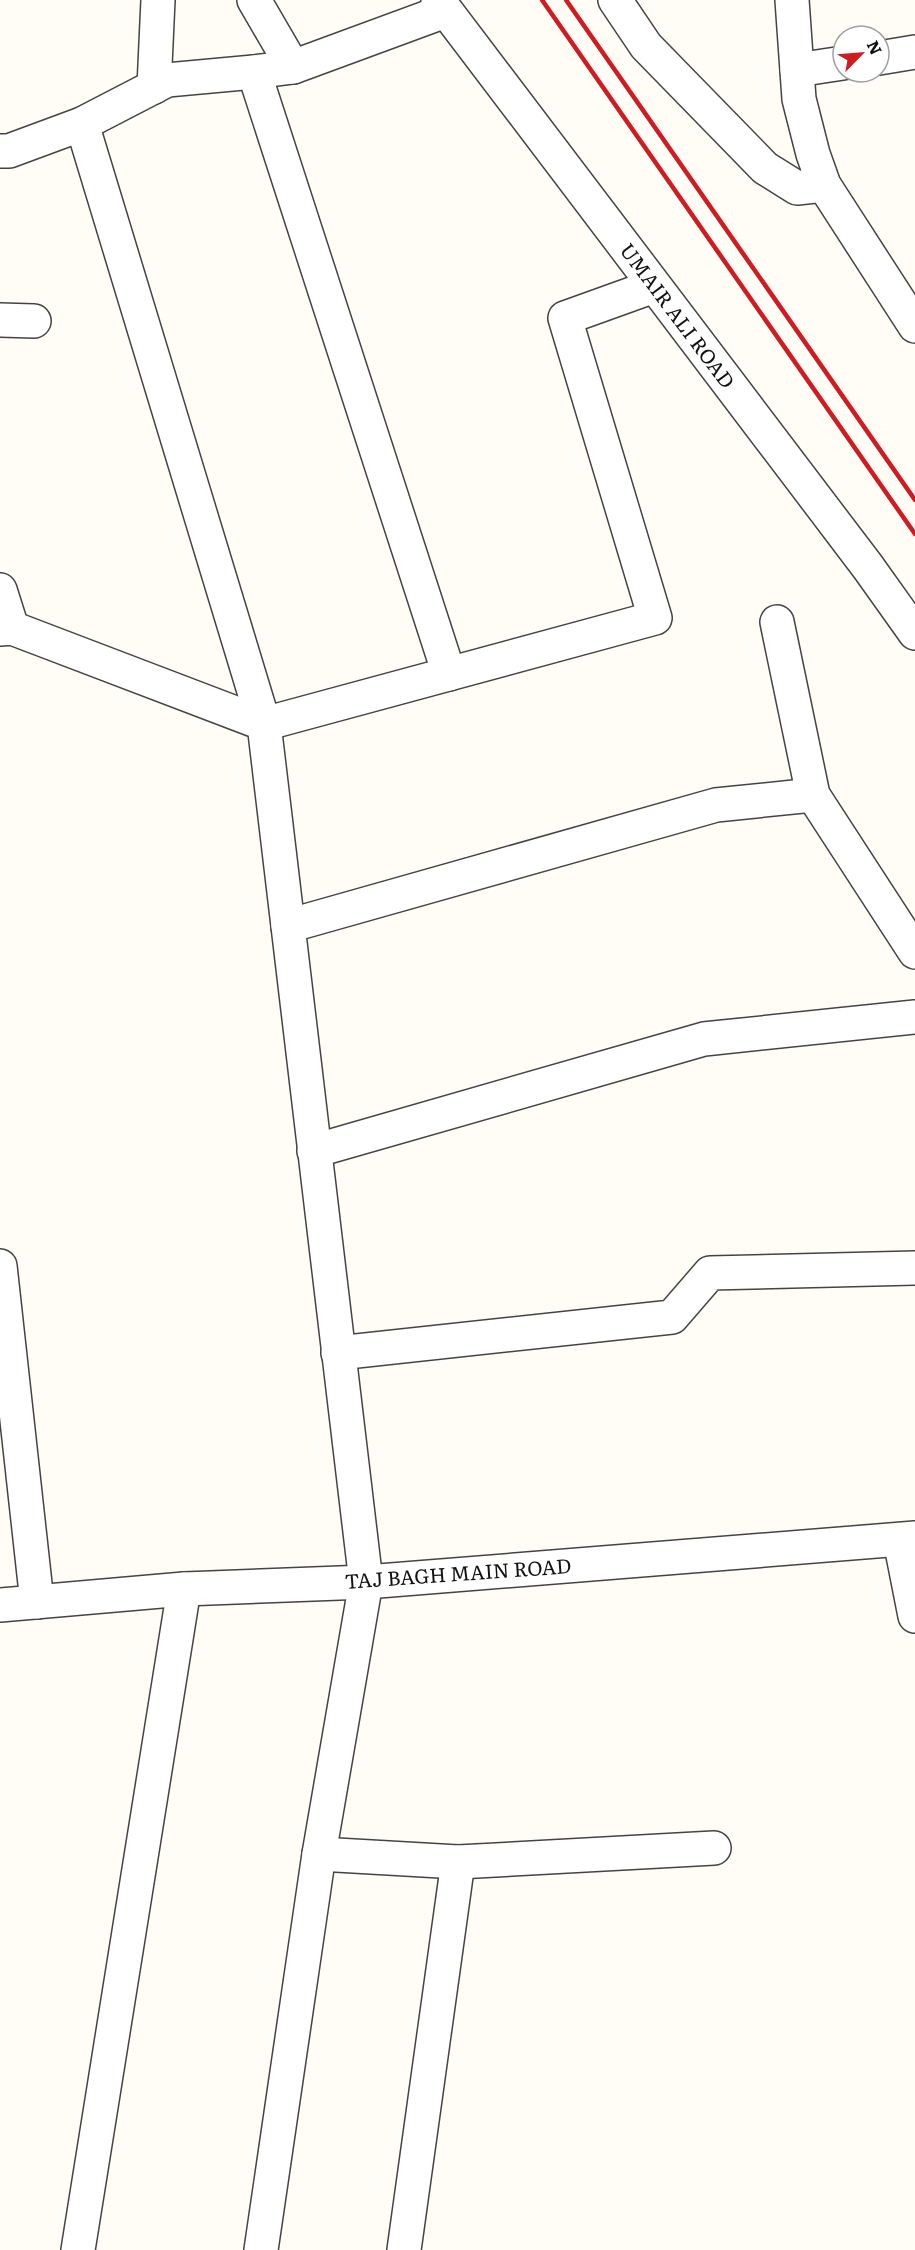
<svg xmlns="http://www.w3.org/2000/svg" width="915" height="2250" font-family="Literata,serif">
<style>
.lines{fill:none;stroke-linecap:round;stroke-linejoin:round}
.minor-casing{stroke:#444;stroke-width:36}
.minor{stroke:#fff;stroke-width:33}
.rail{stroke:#cf1b22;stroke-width:4.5}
.labels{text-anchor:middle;stroke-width:6;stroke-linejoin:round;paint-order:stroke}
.street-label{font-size:20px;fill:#111;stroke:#fff}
</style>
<rect width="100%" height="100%" fill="#fffdf5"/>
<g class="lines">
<!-- minor casing -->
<g class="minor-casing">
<g id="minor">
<polyline points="254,0 293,67"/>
<polyline points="438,0 868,567 915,633"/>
<polyline points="615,0 646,46 765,168 797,188 824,185"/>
<polyline points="792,0 799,99 813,154 824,185 915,326"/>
<polyline points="879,58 915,52"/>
<polyline points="797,70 843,63"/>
<polyline points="254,72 449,674"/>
<polyline points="154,87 158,0"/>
<polyline points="82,124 264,724 655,618 565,318 654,286"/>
<polyline points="0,151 9,151 82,124 167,80 254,72 293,67 445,11"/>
<polyline points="0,320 34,321"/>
<polyline points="0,590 12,628"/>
<polyline points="777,622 813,795 915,952"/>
<polyline points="0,629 12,628 264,724 366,1582 319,1854 261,2250"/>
<polyline points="288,926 716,805 813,795"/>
<polyline points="314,1151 704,1039 915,1017"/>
<polyline points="0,1266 37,1602"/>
<polyline points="338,1353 672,1317 710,1273 915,1268"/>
<polyline points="900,1540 915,1616"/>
<polyline points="0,1605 184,1589 366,1582 915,1538"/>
<polyline points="319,1854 458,1862 714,1848"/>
<polyline points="78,2250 184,1589"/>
<polyline points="404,2250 458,1862"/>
</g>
</g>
<!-- minor -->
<use href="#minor" class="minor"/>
<!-- rail -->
<g class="rail">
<polyline points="542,0 915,534"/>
<polyline points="566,0 915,500"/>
</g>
</g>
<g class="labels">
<!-- street labels -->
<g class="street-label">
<text transform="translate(677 316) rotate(53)" y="7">UMAIR ALI ROAD</text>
<text transform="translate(458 1574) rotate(-4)" y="7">TAJ BAGH MAIN ROAD</text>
</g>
</g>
<!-- north arrow -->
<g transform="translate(861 54) rotate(65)"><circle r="28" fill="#ffffff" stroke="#a0a0a0" stroke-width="1.5"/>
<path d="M0-4.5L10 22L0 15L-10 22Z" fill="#cf1b22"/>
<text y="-9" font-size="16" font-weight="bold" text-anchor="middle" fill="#111111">N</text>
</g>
</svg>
